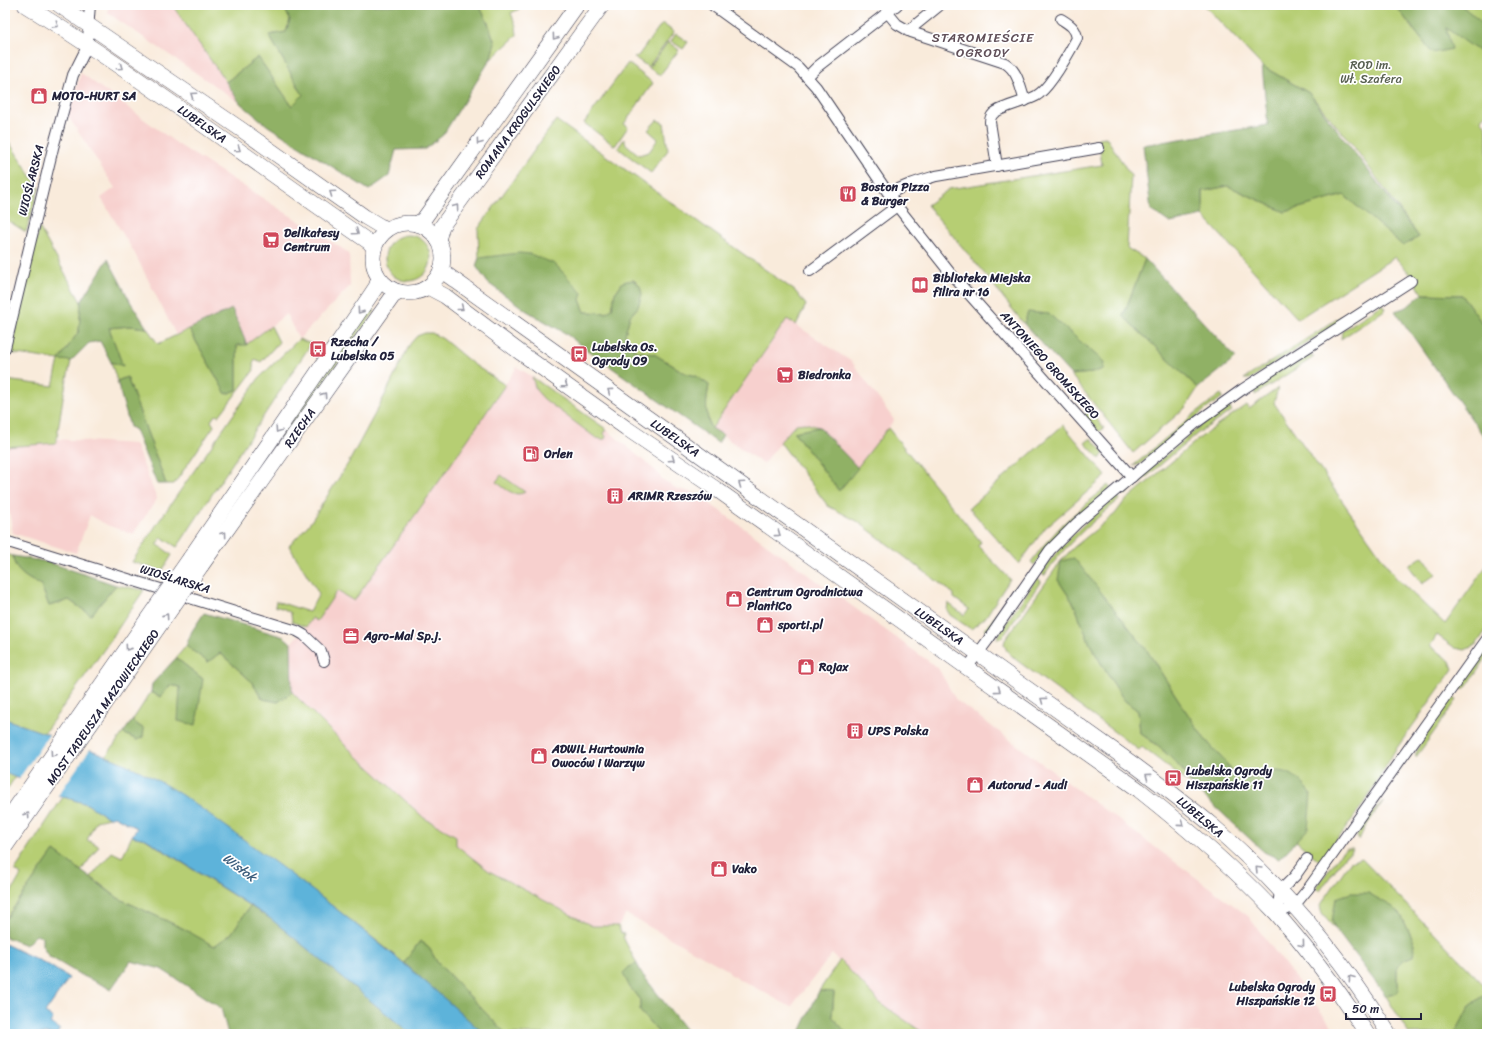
<svg xmlns="http://www.w3.org/2000/svg" width="1492" height="1039" font-family="Sriracha,sans-serif">
<style>
.built{fill:#f7d0ce}
.green{fill:#b6ce73;stroke:#6c7857}
.forest{fill:#90b165;stroke:#596a50}
.water{fill:#5db3da;stroke:#406a8a}
.pier{fill:#f9ebdb}
.lines{fill:none;stroke-linecap:round;stroke-linejoin:round}
.minor-casing{stroke:#424053;stroke-width:12}
.secondary-casing{stroke:#424053;stroke-width:16}
.minor{stroke:#fff;stroke-width:10}
.secondary{stroke:#fff;stroke-width:15}
.secondary-bridge-casing{stroke:#424053;stroke-width:16;stroke-linecap:butt}
.secondary-bridge{stroke:#fff;stroke-width:15}
.oneway{stroke:#9c9ca7}
.labels{text-anchor:middle;stroke-width:3.5;stroke-linejoin:round;paint-order:stroke}
.park-label{font-size:12px;fill:#565e4f;stroke:#fff}
.poi-label{font-size:12px;font-weight:bold;fill:#22223b;stroke:#fff;text-anchor:start}
.street-label{font-size:12px;fill:#22223b;stroke:#fff}
.neighbourhood-label{font-size:13px;letter-spacing:1px;fill:#615059;stroke:#fff}
.water-label{font-size:13px;font-style:italic;fill:#3a5c7b;stroke:#fff}
</style>
<rect width="100%" height="100%" fill="#fff"/>
<filter id="ink" filterUnits="userSpaceOnUse"><feTurbulence type="fractalNoise" baseFrequency=".025" numOctaves="2"/><feDisplacementMap in="SourceGraphic" scale="8" xChannelSelector="R" yChannelSelector="G"/><feConvolveMatrix kernelMatrix="1 2 1 2 8 2 1 2 1" color-interpolation-filters="sRGB"/></filter>
<filter id="wash" filterUnits="userSpaceOnUse"><feTurbulence type="fractalNoise" baseFrequency=".012" numOctaves="4" result="noise"/><feDisplacementMap in="SourceGraphic" scale="16" xChannelSelector="R" yChannelSelector="G"/><feGaussianBlur stdDeviation="0.9" result="paint"/><feColorMatrix in="noise" values="0 0 0 0 0 0 0 0 0 0 0 0 0 0 0 0 0 1.4 0 .05"/><feComposite in="paint" operator="in"/></filter>
<g filter="url(#wash)">
<rect width="100%" height="100%" fill="#f9ebdb"/>
<!-- built -->
<g class="built">
<polygon points="108,5 172,5 240,103 108,13"/>
<polygon points="81,73 179,145 349,253 350,286 299,339 286,314 247,345 232,310 176,335 134,252 101,198 115,188 68,116"/>
<polygon points="787,319 852,362 894,420 858,468 819,427 814,425 805,423 796,424 763,464 712,428"/>
<polygon points="517,367 533,377 606,429 657,472 662,479 677,489 695,493 938,668 956,700 1248,916 1338,1034 925,1034 880,1003 832,954 791,1007 730,974 728,970 626,914 618,926 592,926 489,871 479,864 456,845 456,836 424,818 346,746 292,692 291,643 306,627 313,618 317,621 337,591 354,601 440,480"/>
<polygon points="55,439 135,444 157,499 133,534 107,525 90,515 76,553 13,533 6,494 5,447 55,443"/>
</g>
<!-- green -->
<g class="green">
<polygon points="172,5 283,5 290,20 286,32 269,35 303,95 292,106 258,57 226,82"/>
<polygon points="479,5 528,5 511,13 516,26 517,35 490,60 495,43 488,23"/>
<polygon points="1204,5 1395,5 1432,53 1445,27 1485,55 1487,67 1487,112 1481,119 1487,128 1487,330 1462,295 1422,294 1412,276 1395,257 1298,319 1203,216 1203,191 1228,186 1285,212 1344,195 1403,245 1419,237 1352,144 1309,93 1262,66"/>
<polygon points="1461,5 1487,5 1487,34 1483,24"/>
<polygon points="663,24 674,32 648,67 634,57 638,56 659,27"/>
<polygon points="676,34 688,42 683,49 671,41"/>
<polygon points="668,42 679,50 660,75 649,68"/>
<polygon points="628,63 653,83 624,124 628,127 615,146 584,123"/>
<path d="M 556,120 L 795,291 L 806,305 L 796,325 L 787,319 L 712,428 L 710,427 C 705,410 706,402 709,385 L 696,376 L 685,373 L 654,354 L 635,351 L 625,334 L 630,316 L 638,307 L 640,286 L 634,280 L 623,282 L 615,293 L 612,309 L 606,313 L 585,312 L 580,300 L 505,256 L 479,258 L 478,229 Z"/>
<polygon points="657,120 664,123 668,150 651,173 618,148 624,139 626,144 639,155 649,152 658,139 648,130"/>
<polygon points="5,136 39,188 26,232 5,219"/>
<polygon points="1106,137 1131,176 1127,248 1145,259 1123,316 1198,388 1185,408 1133,453 1071,375 1092,373 1102,369 1104,362 1028,312 1024,324 988,278 927,205 949,189 1102,165 1098,138"/>
<polygon points="39,227 81,302 79,331 60,359 71,361 63,398 56,443 5,447 5,380 53,386 59,360 10,353"/>
<circle cx="408" cy="258" r="23"/>
<polygon points="1376,294 1378,297 1250,379 1244,379"/>
<polygon points="1383,304 1386,309 1341,339 1342,331"/>
<polygon points="369,307 375,311 233,510 244,490"/>
<polygon points="130,326 147,328 158,344 189,329 226,394 237,390 237,345 247,344 271,326 279,342 261,362 255,359 253,364 254,370 219,416 215,415 211,421 214,426 174,484 166,484 127,377 117,381 111,362 122,365 109,328"/>
<polygon points="425,333 432,333 443,339 473,364 505,385 440,480 354,601 337,591 317,621 312,618 306,627 292,622 291,613 284,609 275,606 276,601 309,612 319,594 289,546 310,523 349,462 385,395 410,344 417,336"/>
<polygon points="299,339 311,344 182,540 177,547 161,537 157,544 172,555 162,571 132,562 159,521 259,378"/>
<polygon points="1304,355 1310,355 1314,357 1255,395 1255,389 1258,385"/>
<polygon points="532,377 606,429 604,434 606,436 605,439 601,439 596,438 544,399 536,390"/>
<path d="M 1278,388 L 1274,403 L 1396,578 L 1445,624 L 1487,565 L 1487,629 L 1476,645 L 1465,650 L 1455,648 L 1437,635 L 1430,646 L 1450,661 L 1453,669 L 1394,752 L 1367,799 L 1321,862 L 1296,841 L 1308,829 L 1277,770 L 1239,781 L 1226,763 L 1204,738 L 1185,710 L 1146,649 L 1120,617 L 1058,580 L 1074,604 L 1090,644 L 1108,675 L 1124,700 L 1138,711 L 1140,733 C 1162,749 1179,762 1193,786 L 1142,747 L 1139,750 L 1015,659 L 1007,651 L 1004,644 L 1005,640 L 1020,619 L 1061,561 L 1073,548 L 1115,514 L 1124,502 L 1201,437 L 1246,405 L 1249,409 Z"/>
<polygon points="1221,394 1223,397 1206,409 1140,464 1133,466 1193,415"/>
<polygon points="1228,405 1232,411 1198,433 1125,495 1122,492 1203,424"/>
<polygon points="1089,410 1104,428 1099,432 1084,416"/>
<polygon points="805,423 819,427 794,432 839,491 888,428 981,542 978,546 1010,579 985,618 971,629 950,615 947,610 948,603 964,615 969,609 954,598 954,594 857,521 828,506 780,442 796,424"/>
<polygon points="1063,425 1106,476 1045,528 1019,564 969,508"/>
<polygon points="1090,439 1092,439 1104,453 1100,459 1085,443"/>
<path d="M 501,475 L 525,492 C 514,498 505,488 496,482 Z"/>
<polygon points="1108,485 1111,489 1064,529 1053,540 1034,565 1031,562 1043,546 1063,524"/>
<path d="M 1117,496 L 1120,499 C 1091,523 1065,544 1044,576 L 1041,573 C 1062,542 1089,519 1117,496 Z"/>
<path d="M 5,554 L 13,556 C 14,572 28,579 41,585 L 49,606 L 69,600 L 91,615 L 116,585 L 144,590 L 105,648 L 44,733 L 5,719 Z"/>
<polygon points="1423,556 1436,574 1422,584 1409,566"/>
<polygon points="1037,578 1041,581 1005,634 1001,638 997,639 1002,629"/>
<polygon points="1016,584 1016,591 992,628 988,631 984,629 991,622"/>
<path d="M 186,646 L 208,662 L 220,653 L 250,680 L 263,699 L 278,702 L 292,692 L 346,746 L 424,818 L 456,836 L 456,845 L 489,871 L 592,926 L 618,926 L 621,933 L 624,934 L 623,937 L 637,964 L 629,967 L 629,986 L 640,1000 L 640,1011 L 660,1034 L 506,1034 L 437,962 L 428,946 L 420,941 L 404,963 C 351,919 296,878 240,837 C 198,807 155,774 106,756 L 123,733 L 137,740 L 144,729 L 132,721 L 151,692 L 161,697 L 170,685 L 180,687 L 203,679 L 176,658 Z"/>
<polygon points="1486,650 1487,657 1465,689 1461,689 1460,688 1460,686"/>
<polygon points="1452,697 1457,700 1416,757 1415,756 1420,743"/>
<polygon points="5,773 15,777 5,793"/>
<polygon points="63,797 87,804 109,818 96,821 87,840 99,846 81,871 54,851 5,920 5,903 21,875 15,870"/>
<polygon points="1384,800 1364,829 1359,840 1357,835 1359,828"/>
<polygon points="132,836 145,839 250,906 231,934 214,947 184,929 118,898 91,877 112,852 122,857"/>
<polygon points="1346,849 1353,849 1351,853 1345,856 1320,891 1316,888 1341,853"/>
<polygon points="1361,858 1487,988 1487,993 1469,1007 1455,1034 1409,1034 1386,996 1394,994 1397,985 1397,966 1405,959 1415,944 1401,915 1368,893 1332,921 1336,930 1322,914 1320,906 1350,862"/>
<polygon points="840,960 880,1003 925,1034 847,1034 832,1016 834,993 819,991"/>
</g>
<!-- forest -->
<g class="forest">
<polygon points="283,5 479,5 488,23 495,43 490,60 443,135 425,149 396,150 389,176 369,190 268,126 240,103 226,82 258,57 292,106 303,95 269,35 286,32 290,20"/>
<polygon points="1395,5 1461,5 1483,24 1487,34 1487,67 1484,55 1446,28 1452,49 1432,53"/>
<polygon points="1262,66 1309,93 1419,237 1403,246 1344,195 1285,212 1228,186 1203,191 1203,216 1170,223 1151,210 1143,145 1268,125"/>
<path d="M 519,253 L 530,254 L 555,264 L 582,293 L 580,300 L 585,312 L 606,313 L 612,309 L 615,293 L 623,282 L 633,280 L 640,286 L 642,294 L 638,307 L 630,316 L 625,334 L 635,351 L 654,354 L 685,373 L 696,376 L 709,385 C 706,402 705,410 710,427 L 723,435 L 718,443 L 587,350 L 565,333 L 527,311 L 488,283 L 476,266 L 479,258 Z"/>
<polygon points="108,259 131,303 147,328 130,326 109,328 123,366 111,362 100,341 89,343 71,361 59,360 79,331 81,302"/>
<polygon points="1145,259 1236,358 1198,388 1123,316"/>
<polygon points="1422,294 1462,295 1487,330 1487,441 1395,311 1407,307"/>
<polygon points="232,309 247,345 237,345 237,390 226,394 189,329"/>
<polygon points="1028,312 1049,314 1104,362 1103,369 1092,373 1071,375 1024,324"/>
<polygon points="127,377 166,484 157,484 135,430 130,427 117,381"/>
<polygon points="819,427 858,468 839,491 794,432"/>
<path d="M 13,556 L 48,562 L 116,585 L 91,615 L 69,600 L 49,606 L 41,585 C 28,579 14,572 13,556 Z"/>
<path d="M 1074,558 L 1146,649 L 1185,710 L 1204,738 L 1226,763 L 1239,781 C 1274,773 1284,759 1311,793 L 1308,829 L 1279,859 L 1264,852 L 1193,786 L 1184,771 L 1160,747 L 1140,733 L 1138,711 L 1124,700 L 1108,675 L 1090,644 L 1074,604 L 1058,580 L 1061,561 Z"/>
<polygon points="204,613 284,637 291,643 292,692 278,702 263,699 250,680 220,653 208,662 186,646 192,631"/>
<polygon points="176,658 203,679 196,725 178,721 180,687 170,685 161,697 151,692 152,684"/>
<polygon points="132,721 144,729 143,737 137,740 123,733"/>
<polygon points="54,851 118,898 184,929 214,946 231,934 250,906 271,919 411,1034 228,1034 221,1008 161,969 131,961 111,989 79,974 50,957 46,952 42,945 42,937 36,935 26,945 5,937 5,920"/>
<polygon points="1351,893 1368,893 1393,907 1401,915 1415,944 1413,956 1405,959 1397,966 1397,985 1399,990 1394,994 1386,996 1336,930 1332,921 1336,898"/>
<polygon points="420,941 428,946 437,962 506,1034 484,1034 404,963"/>
<polygon points="637,964 642,974 689,1034 660,1034 640,1011 640,1000 629,986 623,973 629,967"/>
<polygon points="819,991 834,992 832,1016 847,1034 799,1034"/>
<polygon points="1487,993 1487,1034 1455,1034 1469,1007"/>
</g>
<!-- water -->
<g class="water">
<path d="M 5,719 C 56,738 109,753 157,780 C 191,799 222,824 254,847 C 334,905 411,967 484,1034 L 411,1034 L 271,919 L 146,839 L 132,836 L 137,828 L 114,816 L 109,818 L 87,804 L 54,794 L 5,773 Z"/>
<polygon points="5,944 47,964 69,978 45,1013 53,1018 50,1023 60,1029 57,1034 5,1034"/>
</g>
<!-- pier -->
<polygon class="pier" points="50,733 91,748 57,797 18,780"/>
</g>
<g filter="url(#ink)">
<g class="lines">
<!-- minor casing -->
<g class="minor-casing">
<g id="minor">
<polyline points="712,5 798,67 816,87 897,206 951,274 1132,477"/>
<path d="M 887,12 L 897,24 L 911,32 L 1005,63 C 1018,71 1020,87 1025,101"/>
<polyline points="908,31 940,5"/>
<polyline points="807,77 817,67 897,5"/>
<path d="M 997,166 L 990,122 C 990,119 991,116 993,114 C 998,108 1027,101 1036,96 C 1049,89 1069,53 1077,38 C 1076,28 1069,24 1061,19"/>
<path d="M 889,194 C 904,185 919,181 936,176 L 1099,148"/>
<polyline points="810,271 897,206"/>
<polyline points="5,348 53,148 73,75 88,45 89,17 90,5"/>
<polyline points="5,541 297,631 304,635 321,651 324,661"/>
<polyline points="967,668 988,640 1050,550 1077,523 1197,422 1243,389 1411,281"/>
<polyline points="1277,914 1294,906 1308,889 1487,639"/>
<polyline points="1277,914 1280,891 1295,876 1307,859"/>
</g>
</g>
<!-- secondary casing -->
<g class="secondary-casing">
<g id="secondary">
<path d="M 25,5 C 143,78 254,163 369,242 L 374,248"/>
<polyline points="59,5 242,130 365,217 380,226 388,229"/>
<circle cx="408" cy="258" r="35"/>
<polyline points="416,224 423,220 577,5"/>
<polyline points="438,240 442,226 602,5"/>
<path d="M 441,269 L 446,274 L 1133,764 C 1160,784 1187,804 1213,826 C 1282,885 1341,957 1389,1034"/>
<path d="M 428,287 L 445,296 L 521,353 L 626,428 L 719,491 L 1139,790 C 1187,828 1234,868 1276,913 C 1310,951 1340,992 1367,1034"/>
<polyline points="190,558 370,296 376,287 379,278"/>
<polyline points="201,566 393,296 400,292"/>
</g>
</g>
<!-- minor -->
<use href="#minor" class="minor"/>
<!-- secondary -->
<use href="#secondary" class="secondary"/>
<!-- secondary-bridge casing -->
<g class="secondary-bridge-casing">
<g id="secondary-bridge">
<polyline points="5,823 190,558"/>
<polyline points="5,847 201,566"/>
</g>
</g>
<!-- secondary-bridge -->
<use href="#secondary-bridge" class="secondary-bridge"/>
</g>
<!-- one-way arrows -->
<defs><path id="oneway-chevron" d="M-2-3.5L2.5 0L-2 3.5" fill="none" stroke-width="1.6" stroke-linecap="round" stroke-linejoin="round"/></defs>
<g class="oneway">
<use href="#oneway-chevron" transform="translate(56 25) rotate(33)"/>
<use href="#oneway-chevron" transform="translate(555 37) rotate(126)"/>
<use href="#oneway-chevron" transform="translate(120 67) rotate(35)"/>
<use href="#oneway-chevron" transform="translate(193 95) rotate(-145)"/>
<use href="#oneway-chevron" transform="translate(479 142) rotate(126)"/>
<use href="#oneway-chevron" transform="translate(238 149) rotate(35)"/>
<use href="#oneway-chevron" transform="translate(332 193) rotate(-145)"/>
<use href="#oneway-chevron" transform="translate(456 207) rotate(-54)"/>
<use href="#oneway-chevron" transform="translate(356 232) rotate(35)"/>
<use href="#oneway-chevron" transform="translate(461 308) rotate(38)"/>
<use href="#oneway-chevron" transform="translate(360 311) rotate(125)"/>
<use href="#oneway-chevron" transform="translate(565 385) rotate(35)"/>
<use href="#oneway-chevron" transform="translate(610 391) rotate(-144)"/>
<use href="#oneway-chevron" transform="translate(324 395) rotate(-55)"/>
<use href="#oneway-chevron" transform="translate(278 430) rotate(124)"/>
<use href="#oneway-chevron" transform="translate(672 459) rotate(34)"/>
<use href="#oneway-chevron" transform="translate(741 484) rotate(-145)"/>
<use href="#oneway-chevron" transform="translate(224 534) rotate(-54)"/>
<use href="#oneway-chevron" transform="translate(778 534) rotate(36)"/>
<use href="#oneway-chevron" transform="translate(166 616) rotate(-55)"/>
<use href="#oneway-chevron" transform="translate(128 648) rotate(125)"/>
<use href="#oneway-chevron" transform="translate(998 690) rotate(36)"/>
<use href="#oneway-chevron" transform="translate(1043 700) rotate(-144)"/>
<use href="#oneway-chevron" transform="translate(53 754) rotate(125)"/>
<use href="#oneway-chevron" transform="translate(1148 776) rotate(-143)"/>
<use href="#oneway-chevron" transform="translate(27 815) rotate(-55)"/>
<use href="#oneway-chevron" transform="translate(1181 824) rotate(40)"/>
<use href="#oneway-chevron" transform="translate(1258 869) rotate(-135)"/>
<use href="#oneway-chevron" transform="translate(1302 944) rotate(50)"/>
<use href="#oneway-chevron" transform="translate(1351 978) rotate(-127)"/>
</g>
</g>
<!-- icons -->
<defs>
<g id="shop-square" transform="scale(0.9)"><rect x="-9" y="-9" width="18" height="18" rx="4" fill="#d1495b" stroke="#fff"/><path d="M-5-2.5h2.3a2.7 3.5 0 0 1 5.4 0H5L5.5 6h-11ZM-1.5-2.5h3a1.5 2.3 0 0 0-3 0Z" fill="#fff"/></g>
<g id="restaurant-square" transform="scale(0.9)"><rect x="-9" y="-9" width="18" height="18" rx="4" fill="#d1495b" stroke="#fff"/><path d="M-5-6h1v4h1v-4h1v4h1v-4h1v5L-1.5 .5V6h-2V.5L-5-1ZM5-6V6H3V1.5H1.5Q1.5-4 5-6Z" fill="#fff"/></g>
<g id="supermarket-square" transform="scale(0.9)"><rect x="-9" y="-9" width="18" height="18" rx="4" fill="#d1495b" stroke="#fff"/><path d="M-6-5.5h2.5l.6 2H6L4.5 2H-2.5L-4.4-4H-6ZM-1.5 3.2a1.3 1.3 0 1 0 .1 0ZM3 3.2a1.3 1.3 0 1 0 .1 0Z" fill="#fff"/></g>
<g id="library-square" transform="scale(0.9)"><rect x="-9" y="-9" width="18" height="18" rx="4" fill="#d1495b" stroke="#fff"/><path d="M-6-4Q-3-5.5-.7-3.5V5Q-3 3-6 4ZM6-4Q3-5.5 .7-3.5V5Q3 3 6 4Z" fill="#fff"/></g>
<g id="bus-square" transform="scale(0.9)"><rect x="-9" y="-9" width="18" height="18" rx="4" fill="#d1495b" stroke="#fff"/><path d="M-5-6H5V4H4V6H2V4H-2V6H-4V4H-5ZM-3.5-4V0h7V-4ZM-3.5 1.2v1.5H-2V1.2ZM2 1.2v1.5H3.5V1.2Z" fill="#fff"/></g>
<g id="fuel-square" transform="scale(0.9)"><rect x="-9" y="-9" width="18" height="18" rx="4" fill="#d1495b" stroke="#fff"/><path d="M-5.5-6h7V0h2V4h1.3V-2.5L3-4.5l.8-.8L6-3V5H2.5V1h-1V6h-7ZM-4.2-4.7v3.2H.2V-4.7Z" fill="#fff"/></g>
<g id="building-square" transform="scale(0.9)"><rect x="-9" y="-9" width="18" height="18" rx="4" fill="#d1495b" stroke="#fff"/><path d="M-4-6H4V6H1V3H-1V6H-4ZM-2.5-4.3h1.7v1.8h-1.7ZM.8-4.3h1.7v1.8H.8ZM-2.5-1h1.7V.8h-1.7ZM.8-1h1.7V.8H.8Z" fill="#fff"/></g>
<g id="office-square" transform="scale(0.9)"><rect x="-9" y="-9" width="18" height="18" rx="4" fill="#d1495b" stroke="#fff"/><path d="M-6-3h4V-5.5h4V-3h4V5H-6ZM-1-4.5V-3h2v-1.5ZM-6 0V1H6V0Z" fill="#fff"/></g>
</defs>
<g fill-rule="evenodd">
<use href="#shop-square" x="39" y="96"/>
<use href="#restaurant-square" x="848" y="194"/>
<use href="#supermarket-square" x="271" y="240"/>
<use href="#library-square" x="920" y="285"/>
<use href="#bus-square" x="318" y="349"/>
<use href="#bus-square" x="579" y="354"/>
<use href="#supermarket-square" x="785" y="375"/>
<use href="#fuel-square" x="531" y="454"/>
<use href="#building-square" x="615" y="496"/>
<use href="#shop-square" x="734" y="599"/>
<use href="#shop-square" x="765" y="625"/>
<use href="#office-square" x="351" y="636"/>
<use href="#shop-square" x="806" y="667"/>
<use href="#building-square" x="855" y="731"/>
<use href="#shop-square" x="539" y="756"/>
<use href="#bus-square" x="1173" y="778"/>
<use href="#shop-square" x="975" y="785"/>
<use href="#shop-square" x="719" y="869"/>
<use href="#bus-square" x="1328" y="994"/>
</g>
<g class="labels">
<!-- park labels -->
<g class="park-label">
<text x="1371" y="69">ROD im.<tspan x="1371" dy="14">Wł. Szafera</tspan></text>
</g>
<!-- poi labels -->
<g class="poi-label">
<text x="52" y="100">MOTO-HURT SA</text>
<text x="861" y="191">Boston Pizza<tspan x="861" dy="14">&amp; Burger</tspan></text>
<text x="284" y="237">Delikatesy<tspan x="284" dy="14">Centrum</tspan></text>
<text x="933" y="282">Biblioteka Miejska<tspan x="933" dy="14">filira nr 16</tspan></text>
<text x="331" y="346">Rzecha /<tspan x="331" dy="14">Lubelska 05</tspan></text>
<text x="592" y="351">Lubelska Os.<tspan x="592" dy="14">Ogrody 09</tspan></text>
<text x="798" y="379">Biedronka</text>
<text x="544" y="458">Orlen</text>
<text x="628" y="500">ARiMR Rzeszów</text>
<text x="747" y="596">Centrum Ogrodnictwa<tspan x="747" dy="14">PlantiCo</tspan></text>
<text x="778" y="629">sporti.pl</text>
<text x="364" y="640">Agro-Mal Sp.j.</text>
<text x="819" y="671">Rojax</text>
<text x="868" y="735">UPS Polska</text>
<text x="552" y="753">ADWIL Hurtownia<tspan x="552" dy="14">Owoców i Warzyw</tspan></text>
<text x="1186" y="775">Lubelska Ogrody<tspan x="1186" dy="14">Hiszpańskie 11</tspan></text>
<text x="988" y="789">Autorud - Audi</text>
<text x="732" y="873">Vako</text>
<text x="1315" y="991" text-anchor="end">Lubelska Ogrody<tspan x="1315" dy="14">Hiszpańskie 12</tspan></text>
</g>
<!-- street labels -->
<g class="street-label">
<text transform="translate(518 122) rotate(-54)" y="4">ROMANA KROGULSKIEGO</text>
<text transform="translate(202 124) rotate(35)" y="4">LUBELSKA</text>
<text transform="translate(31 180) rotate(-76)" y="4">WIOŚLARSKA</text>
<text transform="translate(1050 365) rotate(48)" y="4">ANTONIEGO GROMSKIEGO</text>
<text transform="translate(300 428) rotate(-55)" y="4">RZECHA</text>
<text transform="translate(675 438) rotate(35)" y="4">LUBELSKA</text>
<text transform="translate(175 579) rotate(17)" y="4">WIOŚLARSKA</text>
<text transform="translate(939 626) rotate(35)" y="4">LUBELSKA</text>
<text transform="translate(103 707) rotate(-55)" y="4">MOST TADEUSZA MAZOWIECKIEGO</text>
<text transform="translate(1200 817) rotate(40)" y="4">LUBELSKA</text>
</g>
<!-- neighbourhood labels -->
<g class="neighbourhood-label">
<text x="983" y="42">STAROMIEŚCIE<tspan x="983" dy="15">OGRODY</tspan></text>
</g>
<!-- water labels -->
<g class="water-label">
<text transform="translate(240 867) rotate(37)" y="5">Wisłok</text>
</g>
</g>
<!-- margin -->
<rect width="1492" height="1039" fill="none" stroke="#fff" stroke-width="20"/>
<!-- scale -->
<path d="M1346 1013v6h75v-6" fill="none" stroke="#22223b" stroke-width="2"/>
<text x="1352" y="1013" font-size="12" fill="#22223b" stroke="#ffffff" stroke-width="3" paint-order="stroke">50 m</text>
</svg>
